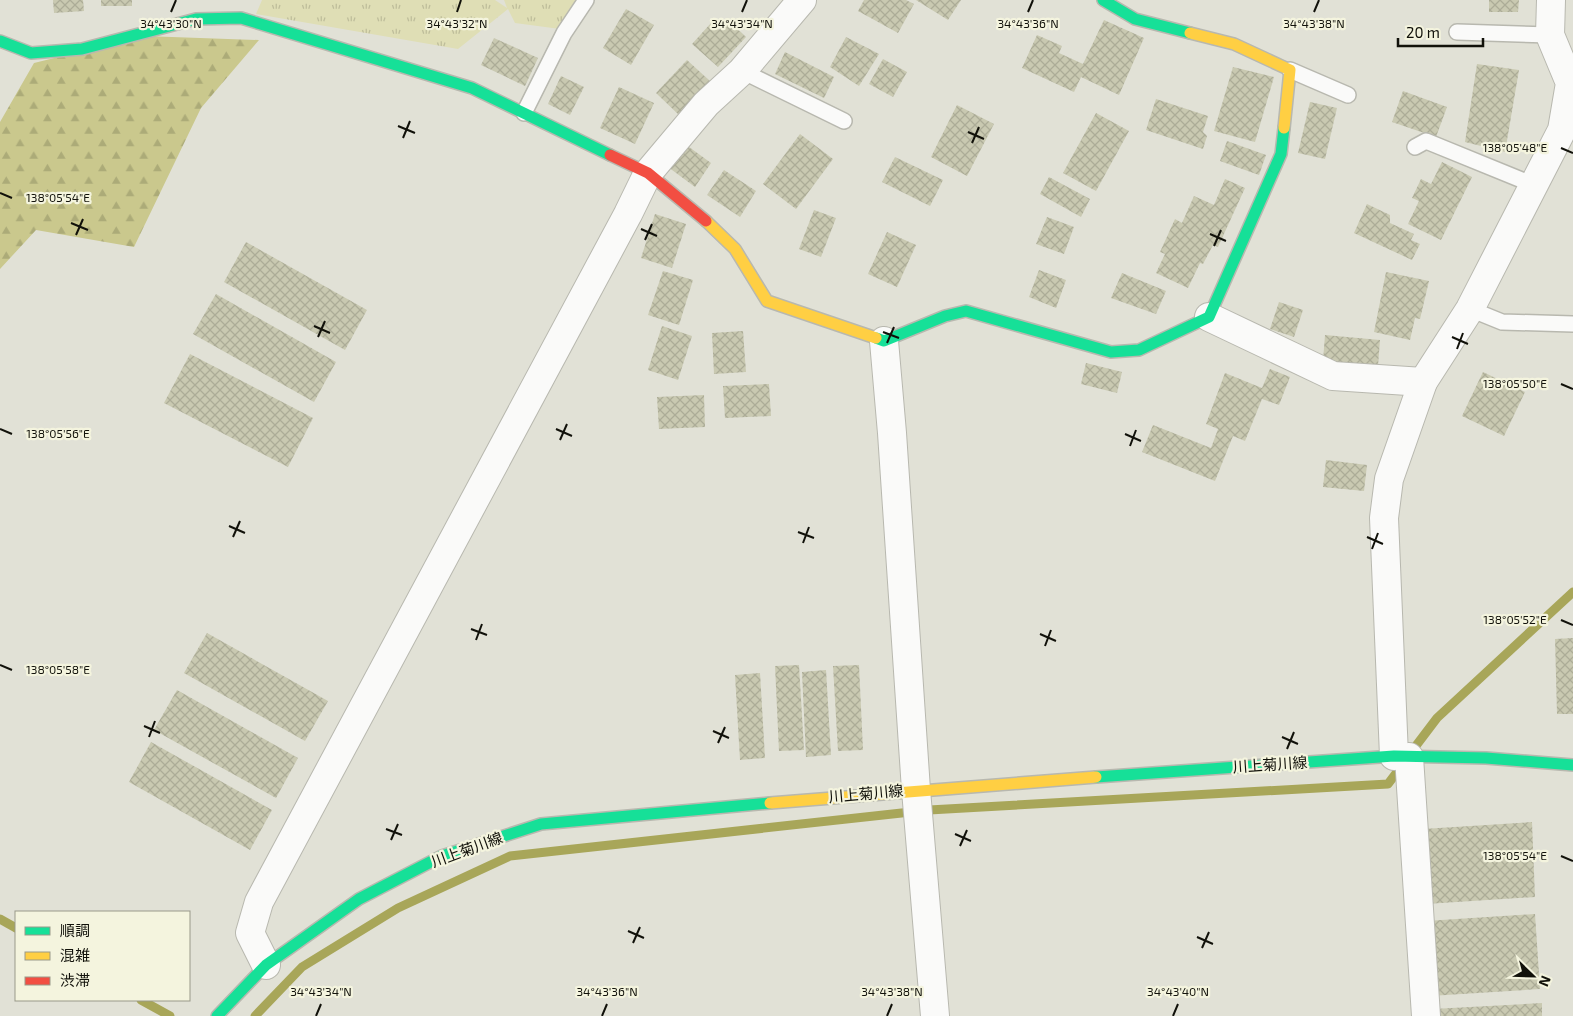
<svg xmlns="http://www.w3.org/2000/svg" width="1573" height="1016" font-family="'Exo 2','Noto Sans JP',sans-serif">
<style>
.grass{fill:url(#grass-tufts)}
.forest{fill:url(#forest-firs)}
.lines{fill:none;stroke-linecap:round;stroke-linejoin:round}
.stream{stroke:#a8a659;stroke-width:9}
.building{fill:url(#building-cross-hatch)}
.lane-casing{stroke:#b8b8af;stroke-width:18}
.street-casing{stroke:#b8b8af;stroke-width:30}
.fast-casing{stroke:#b8b8af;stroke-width:14}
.slow-casing{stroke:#b8b8af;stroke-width:14}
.jam-casing{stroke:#b8b8af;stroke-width:14}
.lane{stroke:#fafaf9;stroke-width:15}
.street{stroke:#fafaf9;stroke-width:28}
.fast{stroke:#16e098;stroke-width:11}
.slow{stroke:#ffcf43;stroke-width:11}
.jam{stroke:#f24e42;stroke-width:11}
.ticks{fill:none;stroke:#11110a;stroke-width:2}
.labels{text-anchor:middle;stroke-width:4.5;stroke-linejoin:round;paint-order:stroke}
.street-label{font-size:15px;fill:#11110a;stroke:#f4f4de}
.ticks-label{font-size:12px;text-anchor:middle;fill:#11110a;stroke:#f4f4de;stroke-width:4.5;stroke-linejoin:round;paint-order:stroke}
</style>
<defs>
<pattern id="grass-tufts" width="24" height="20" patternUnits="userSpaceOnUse" patternTransform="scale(1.25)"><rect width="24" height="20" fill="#dfdeb5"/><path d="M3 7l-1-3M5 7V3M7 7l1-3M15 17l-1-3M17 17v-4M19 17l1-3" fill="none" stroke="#bebd9a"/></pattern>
<pattern id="forest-firs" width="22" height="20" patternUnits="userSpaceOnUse" patternTransform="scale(1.25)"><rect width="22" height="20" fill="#cac88d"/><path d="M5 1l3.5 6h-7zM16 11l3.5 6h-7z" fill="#acab78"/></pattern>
<pattern id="building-cross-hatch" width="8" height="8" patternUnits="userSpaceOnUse" patternTransform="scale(1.25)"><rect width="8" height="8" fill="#c9c9b1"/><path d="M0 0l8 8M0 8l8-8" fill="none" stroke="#acac97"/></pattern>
</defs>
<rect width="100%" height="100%" fill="#e1e1d6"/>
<!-- grass -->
<polygon class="grass" points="262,0 495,0 507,8 504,0 586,0 560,29 515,23 508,9 458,49 256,14"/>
<!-- forest -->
<polygon class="forest" points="144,36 259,40 201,108 134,247 36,230 0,269 0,122 34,63"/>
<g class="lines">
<!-- stream -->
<g class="stream">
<polyline points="1412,751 1437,718 1573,592"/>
<polyline points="0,919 16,928"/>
<polyline points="141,1000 170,1016"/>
<polyline points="255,1016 302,967 398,908 510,856 929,810 1388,784 1403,764"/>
</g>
</g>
<!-- building -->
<g class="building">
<polygon points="53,0 83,0 84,11 54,13"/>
<rect x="101" y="0" width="31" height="6"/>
<polygon points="864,0 906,0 914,4 898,33 858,11"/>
<polygon points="916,0 961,0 948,20"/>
<polygon points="1489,0 1519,0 1518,12 1489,12"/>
<polygon points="626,9 654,25 631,65 603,48"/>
<polygon points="728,20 746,37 718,67 692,44 711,23 719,30"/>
<polygon points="1104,20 1144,38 1119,95 1081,77 1074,92 1022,68 1037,35 1062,46 1059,53 1083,64"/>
<polygon points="846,37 879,54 859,86 830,67"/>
<polygon points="494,38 538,58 525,86 481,65"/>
<polygon points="785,52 834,77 824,98 775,74"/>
<polygon points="883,59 907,72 893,97 869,84"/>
<polygon points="687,60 711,82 680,116 656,93"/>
<polygon points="1477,64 1519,70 1505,152 1465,142"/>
<polygon points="1233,67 1274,77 1255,142 1214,131"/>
<polygon points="561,76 584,87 570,115 548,104"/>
<polygon points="619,87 654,103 635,144 600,128"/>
<polygon points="1403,91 1447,107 1436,137 1392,122"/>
<polygon points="1156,99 1208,116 1203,132 1207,136 1203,149 1146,130"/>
<polygon points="1310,102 1337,108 1325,159 1298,153"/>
<polygon points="957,105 994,124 967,176 931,157"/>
<polygon points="1096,113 1129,131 1096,191 1063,173"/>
<polygon points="800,134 833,159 796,209 763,184"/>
<polygon points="1227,141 1266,155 1259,175 1220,161"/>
<polygon points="685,144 711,163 695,187 668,167"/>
<polygon points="895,157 943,180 930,206 882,182"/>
<polygon points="1442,162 1472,177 1441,240 1408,224 1419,201 1412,198 1421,179 1431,184"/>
<polygon points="724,170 756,191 740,217 707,195"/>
<polygon points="1049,177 1090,199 1081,217 1040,194"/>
<polygon points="1225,179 1245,188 1218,247 1213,245 1203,264 1200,263 1188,288 1156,273 1165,254 1160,252 1175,219 1182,223 1194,196 1214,205"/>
<polygon points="1367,204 1390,215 1390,223 1414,234 1411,240 1420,244 1412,260 1354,233"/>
<polygon points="814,210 836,218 821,257 799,249"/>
<polygon points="655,214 686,224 672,268 641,258"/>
<polygon points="1047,217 1074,227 1064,254 1036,244"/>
<polygon points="887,232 916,245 897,287 868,274"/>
<polygon points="246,242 367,310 345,350 224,282"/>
<polygon points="1039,270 1066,280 1056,308 1029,297"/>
<polygon points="663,271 693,280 679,325 648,315"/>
<polygon points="1386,272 1429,281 1420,319 1415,318 1410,340 1374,332"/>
<polygon points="1122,273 1166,291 1156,314 1111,298"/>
<polygon points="216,294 336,362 314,402 193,334"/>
<polygon points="1279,302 1303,310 1294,337 1270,329"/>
<polygon points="662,326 692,336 678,380 648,370"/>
<polygon points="743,331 746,372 714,374 712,333"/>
<polygon points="1325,335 1380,340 1378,366 1323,361"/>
<polygon points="190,354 313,418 288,467 164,403"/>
<polygon points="1086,363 1122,372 1117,393 1081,384"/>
<polygon points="1270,369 1290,377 1279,405 1262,399 1245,441 1233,436 1215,481 1142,452 1153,425 1211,448 1218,429 1206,424 1225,373 1262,388"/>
<polygon points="1483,372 1525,392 1504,436 1462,416"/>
<polygon points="769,384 771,416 725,418 723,386"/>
<polygon points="704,395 705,427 659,429 657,397"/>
<polygon points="1326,460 1367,465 1364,491 1323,487"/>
<polygon points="207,633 328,701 305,741 184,673"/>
<polygon points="1573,638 1573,714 1557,714 1555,639"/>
<polygon points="799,665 804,750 779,751 775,666"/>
<polygon points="859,665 863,750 838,751 833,666"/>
<polygon points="826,670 831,755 806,757 802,672"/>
<polygon points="760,673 765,758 740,760 735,675"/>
<polygon points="177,690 298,758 276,798 154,730"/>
<polygon points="151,742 272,810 250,850 129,782"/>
<polygon points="1532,822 1535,897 1426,904 1423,829"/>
<polygon points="1535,914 1540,989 1430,996 1426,921"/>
<polygon points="1542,1003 1542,1016 1433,1016 1433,1009"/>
</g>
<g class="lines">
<!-- lane casing -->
<g class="lane-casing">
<g id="lane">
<polyline points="1457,32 1550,35"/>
<polyline points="1290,70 1348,95"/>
<polyline points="742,71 844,121"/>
<polyline points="524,113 564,33 586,0"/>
<polyline points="1415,147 1426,141 1534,185"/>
<polyline points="1470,309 1502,322 1573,324"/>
</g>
</g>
<!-- street casing -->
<g class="street-casing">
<g id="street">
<polyline points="1209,317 1333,376 1423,382"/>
<polyline points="884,341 892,433 916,790 935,1016"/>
<polyline points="1394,756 1384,518 1389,479 1423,382 1470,309 1562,130 1570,83 1550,35 1551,0"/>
<polyline points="1409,757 1426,1016"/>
<polyline points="266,965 250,933 259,902 628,214 648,173 706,104 742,71 802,0"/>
</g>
</g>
<!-- fast casing -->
<g class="fast-casing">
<g id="fast">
<polyline points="1103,0 1135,19 1190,33"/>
<polyline points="0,41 31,53 82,49 196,19 241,18 472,88 610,155"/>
<polyline points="876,338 884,341 945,316 966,311 1111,352 1139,350 1209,317 1281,154 1284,128"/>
<polyline points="1096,777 1394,756 1486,758 1573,765"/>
<polyline points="217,1016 266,965 359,899 442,856 541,824 770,803"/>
</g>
</g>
<!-- slow casing -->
<g class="slow-casing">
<g id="slow">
<polyline points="1190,33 1234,44 1290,70 1284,128"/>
<polyline points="706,221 735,249 767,301 876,338"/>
<polyline points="770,803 1096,777"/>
</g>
</g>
<!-- jam casing -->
<g class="jam-casing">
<polyline id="jam" points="610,155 648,173 706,221"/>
</g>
<!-- lane -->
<use href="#lane" class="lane"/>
<!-- street -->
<use href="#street" class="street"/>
<!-- fast -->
<use href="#fast" class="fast"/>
<!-- slow -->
<use href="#slow" class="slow"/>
<!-- jam -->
<use href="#jam" class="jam"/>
</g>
<!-- ticks -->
<path class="ticks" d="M 171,12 L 176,0M 457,12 L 461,0M 742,12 L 747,0M 1028,12 L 1033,0M 1314,12 L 1319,0M 398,126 L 415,133M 968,132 L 984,139M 403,138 L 410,121M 972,143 L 979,127M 1561,148 L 1573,153M 0,193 L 12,198M 71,223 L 88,230M 641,229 L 657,236M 1210,234 L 1226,241M 76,235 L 83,219M 645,240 L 652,224M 1214,246 L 1221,230M 314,326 L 330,333M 883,332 L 899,338M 318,337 L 325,321M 1452,337 L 1468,344M 887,343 L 894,327M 1457,349 L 1463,333M 1561,384 L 1573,389M 0,429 L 12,434M 556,429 L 572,436M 1125,434 L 1141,441M 560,440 L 567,424M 1130,446 L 1136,430M 229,526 L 245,533M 798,532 L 814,538M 233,537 L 240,521M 1367,537 L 1383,544M 803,543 L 809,527M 1372,549 L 1378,533M 1561,620 L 1573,625M 471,629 L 487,635M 1040,634 L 1056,641M 476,640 L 482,624M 1045,646 L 1051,630M 0,665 L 12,670M 144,726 L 160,733M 713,731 L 729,738M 149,737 L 155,721M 1282,737 L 1298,744M 718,743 L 725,727M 1287,749 L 1294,732M 386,829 L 402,835M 955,834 L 971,841M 391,840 L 398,824M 960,846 L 967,830M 1561,856 L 1573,861M 628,931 L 644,938M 1197,937 L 1213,944M 633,943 L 640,927M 1202,948 L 1209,932M 316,1016 L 321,1004M 602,1016 L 607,1004M 887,1016 L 892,1004M 1173,1016 L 1178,1004"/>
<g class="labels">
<!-- street labels -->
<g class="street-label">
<text transform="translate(1270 765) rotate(-4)" y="5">川上菊川線</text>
<text transform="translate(866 794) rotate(-5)" y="5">川上菊川線</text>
<text transform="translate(467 850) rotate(-20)" y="5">川上菊川線</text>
</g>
</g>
<g class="ticks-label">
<text x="171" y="28">34°43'30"N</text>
<text x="457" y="28">34°43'32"N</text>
<text x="742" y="28">34°43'34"N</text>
<text x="1028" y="28">34°43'36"N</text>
<text x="1314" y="28">34°43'38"N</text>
<text x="1515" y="152">138°05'48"E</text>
<text x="58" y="202">138°05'54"E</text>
<text x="1515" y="388">138°05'50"E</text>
<text x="58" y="438">138°05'56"E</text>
<text x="1515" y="624">138°05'52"E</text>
<text x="58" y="674">138°05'58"E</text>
<text x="1515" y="860">138°05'54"E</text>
<text x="321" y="996">34°43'34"N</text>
<text x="607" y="996">34°43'36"N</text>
<text x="892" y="996">34°43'38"N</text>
<text x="1178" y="996">34°43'40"N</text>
</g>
<!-- legend -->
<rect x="15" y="911" width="175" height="90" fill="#f4f4de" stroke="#999989"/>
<rect x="25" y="927" width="25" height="8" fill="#16e098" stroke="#999989"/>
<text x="60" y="936" font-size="15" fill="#11110a">順調</text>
<rect x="25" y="952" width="25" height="8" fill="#ffcf43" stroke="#999989"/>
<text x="60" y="961" font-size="15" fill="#11110a">混雑</text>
<rect x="25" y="977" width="25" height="8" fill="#f24e42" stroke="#999989"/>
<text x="60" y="986" font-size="15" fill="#11110a">渋滞</text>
<!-- north arrow -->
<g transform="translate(1533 976) rotate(113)" stroke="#f4f4de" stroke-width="4" paint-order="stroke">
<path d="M0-4L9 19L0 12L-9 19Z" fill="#11110a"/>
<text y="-8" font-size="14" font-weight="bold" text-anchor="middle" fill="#11110a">N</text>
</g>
<!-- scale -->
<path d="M1398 38v8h85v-8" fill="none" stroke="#11110a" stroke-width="2.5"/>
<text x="1406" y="38" font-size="15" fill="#11110a" stroke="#f4f4de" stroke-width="4" paint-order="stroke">20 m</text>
</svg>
